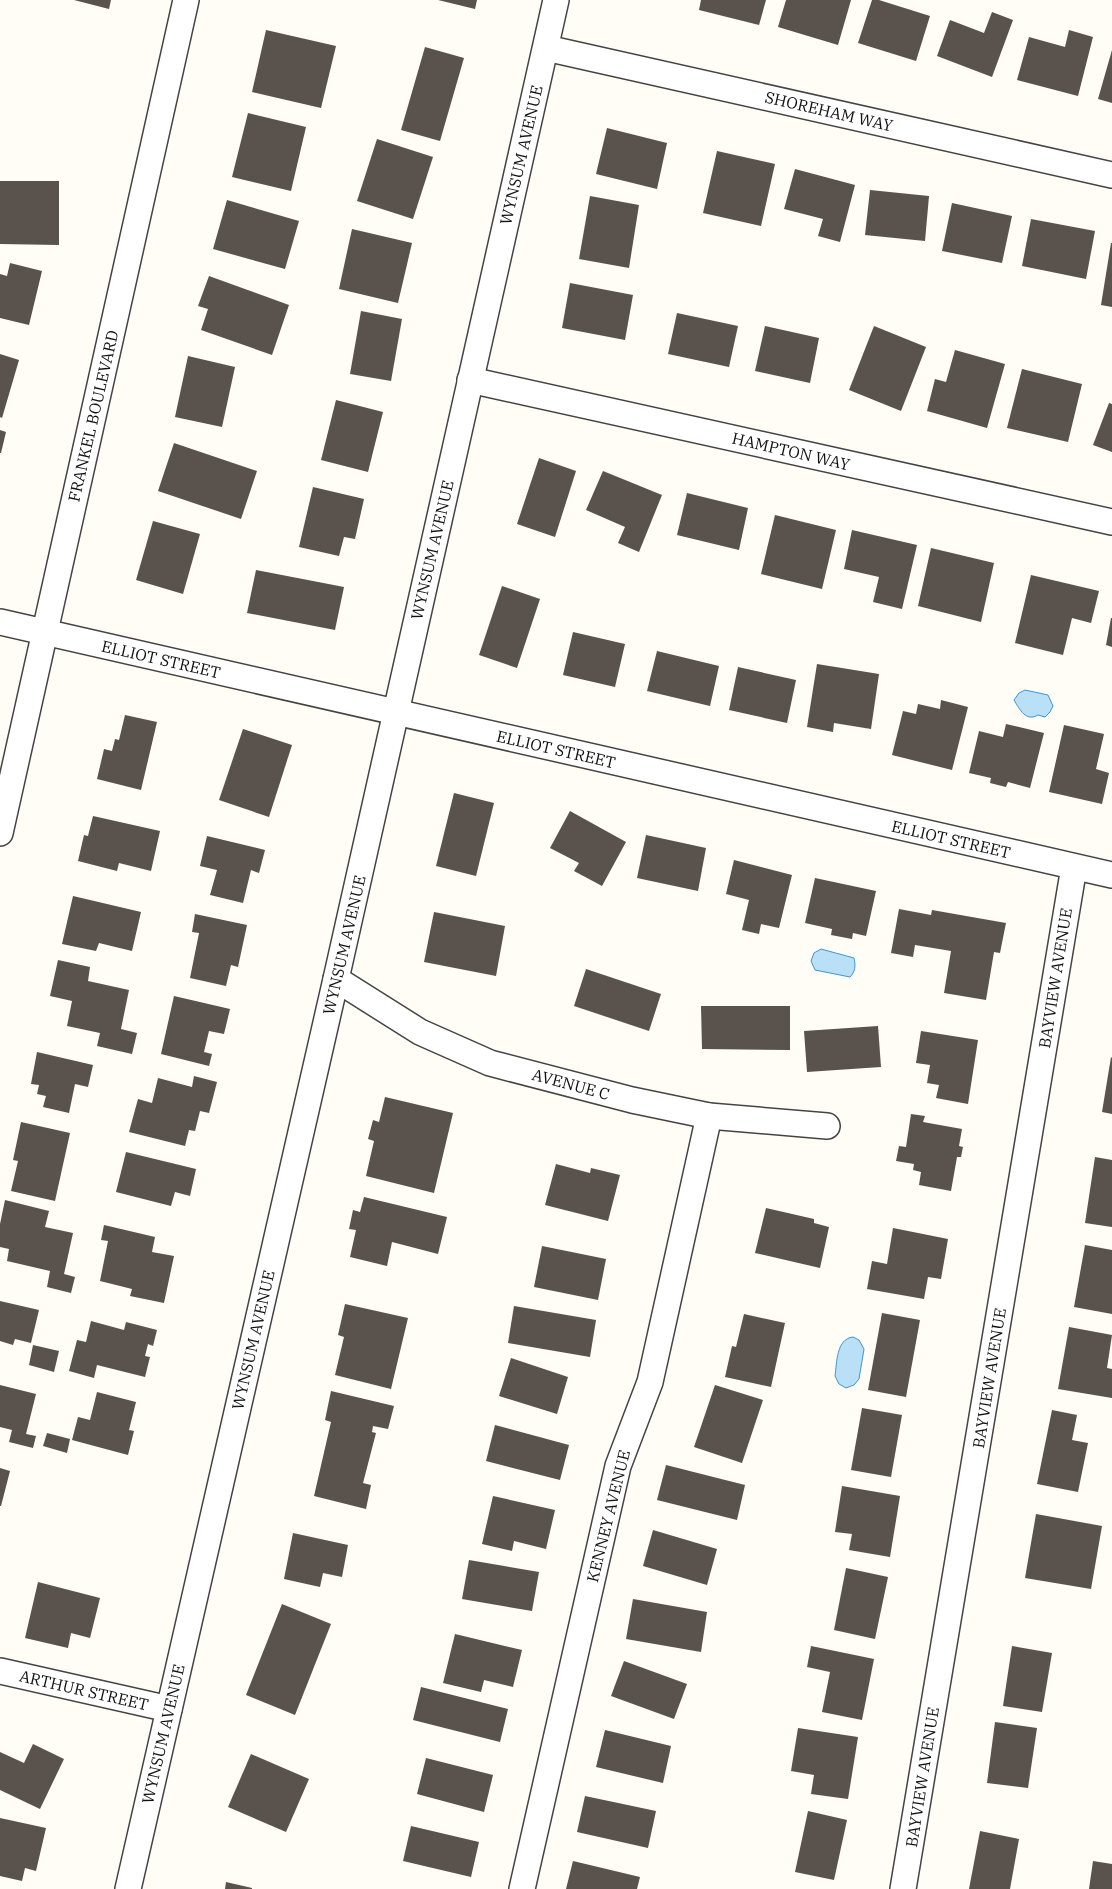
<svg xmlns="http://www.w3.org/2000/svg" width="1112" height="1889" font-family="'IBM Plex Serif',serif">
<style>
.water{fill:#b9e0f7;stroke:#3f96cf}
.building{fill:#5a524d}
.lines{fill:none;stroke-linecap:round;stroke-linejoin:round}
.street-casing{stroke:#444;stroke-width:28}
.street{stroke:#fff;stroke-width:25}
.labels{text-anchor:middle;stroke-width:5;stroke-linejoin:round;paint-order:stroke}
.street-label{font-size:16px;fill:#111;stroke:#fff}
</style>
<rect width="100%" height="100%" fill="#fffdf5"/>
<!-- water -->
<g class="water">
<path d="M 1025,690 L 1048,695 L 1053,706 L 1050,712 L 1045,717 L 1038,715 C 1026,722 1020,710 1014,700 L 1019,693 Z"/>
<path d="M 821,949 L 854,958 C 856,966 855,972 850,977 L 815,970 L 811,961 L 814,953 Z"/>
<path d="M 853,1337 L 859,1340 L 864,1349 L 859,1379 L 854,1385 L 846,1388 L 839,1384 L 835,1376 C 837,1363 836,1339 853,1337 Z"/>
</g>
<!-- building -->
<g class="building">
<polygon points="74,0 111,0 109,9"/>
<polygon points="438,0 477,0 475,9"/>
<polygon points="701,0 766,0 759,25 699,10"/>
<polygon points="786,0 851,0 838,45 778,27"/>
<polygon points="872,0 879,0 930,16 916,61 858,43"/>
<polygon points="992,12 1013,20 992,77 937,56 950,20 984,33"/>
<polygon points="266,30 336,46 321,108 252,92"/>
<polygon points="1069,30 1093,37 1078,96 1017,80 1029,37 1065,47"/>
<polygon points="425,47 464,58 440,141 401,130"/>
<polygon points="1112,50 1112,103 1098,99"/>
<polygon points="248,113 306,127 291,191 232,177"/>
<polygon points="607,128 667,143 657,189 596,174"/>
<polygon points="377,139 433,157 413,219 357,201"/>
<polygon points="717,151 775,164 761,226 703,213"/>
<polygon points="795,169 855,185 840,242 818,236 823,219 784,209"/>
<polygon points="0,181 59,181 59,245 0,244"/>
<polygon points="870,190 929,196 925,241 865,235"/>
<polygon points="590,196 639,205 629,268 579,259"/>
<polygon points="227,200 299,221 285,269 213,249"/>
<polygon points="952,203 1012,216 1002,263 942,251"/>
<polygon points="1031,219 1095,231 1086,279 1022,266"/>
<polygon points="352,229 412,243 398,303 339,289"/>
<polygon points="1111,243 1112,243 1112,307 1101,305"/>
<polygon points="10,263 42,271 29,325 0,318 0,274 7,276"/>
<polygon points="209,276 289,305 272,355 201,330 208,309 198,306"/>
<polygon points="570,283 633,295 625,340 562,328"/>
<polygon points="361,311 402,319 391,381 350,374"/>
<polygon points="677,313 738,326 729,367 668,354"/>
<polygon points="765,326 819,338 810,383 755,371"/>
<polygon points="874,326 926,347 901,411 849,390"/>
<polygon points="955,350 1005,364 987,428 927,411 935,379 946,382"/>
<polygon points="0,354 19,360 2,418 0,417"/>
<polygon points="188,356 235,367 222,427 175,417"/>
<polygon points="1022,369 1082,384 1068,442 1007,428"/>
<polygon points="336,400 383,412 368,472 321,460"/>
<polygon points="1109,403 1112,404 1112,452 1093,445"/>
<polygon points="0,430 6,432 1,453 0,453"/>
<polygon points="174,443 257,471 241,519 158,491"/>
<polygon points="539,458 576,471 555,537 517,524"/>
<polygon points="603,471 662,495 639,552 618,543 625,527 586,510"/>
<polygon points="313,487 364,499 355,539 344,537 339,556 299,547"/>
<polygon points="687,493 748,508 739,550 677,535"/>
<polygon points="775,515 836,530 822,589 761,574"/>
<polygon points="153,521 200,534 183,594 136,580"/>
<polygon points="852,530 917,545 902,609 873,602 879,577 844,569"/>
<polygon points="931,548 994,563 981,622 918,606"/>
<polygon points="256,570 344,587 335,630 247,613"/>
<polygon points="1031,575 1099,591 1091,623 1072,618 1063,655 1015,643"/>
<polygon points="502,586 540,599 517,668 479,655"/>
<polygon points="1111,618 1112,618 1112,647 1106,645"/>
<polygon points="573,632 625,644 615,687 563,675"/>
<polygon points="657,651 719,666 710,706 647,691"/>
<polygon points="817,664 879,674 871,729 834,723 833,732 807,727"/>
<polygon points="738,667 796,680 787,723 729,710"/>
<polygon points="941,700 968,707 952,770 892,755 903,711 916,714 918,704 940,709"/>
<polygon points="125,715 157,722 141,790 97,779 104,749 112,751 115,739 119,740"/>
<polygon points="1006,724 1044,733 1030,788 1008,782 1006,787 990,783 991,778 969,773 979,731 1003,737"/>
<polygon points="1064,725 1104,734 1096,769 1109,773 1102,804 1049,792"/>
<polygon points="243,729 292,745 269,817 219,800"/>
<polygon points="454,793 494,803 476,876 436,866"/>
<polygon points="570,811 626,842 602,886 574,871 579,863 550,848"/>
<polygon points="93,816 160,831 151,871 119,863 117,871 78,861 84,835 88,836"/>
<polygon points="646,835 706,848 698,891 637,878"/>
<polygon points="207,836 265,850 259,873 251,870 243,903 210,895 217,870 200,866"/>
<polygon points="734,860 792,875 779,928 761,924 759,934 742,930 749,900 726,894"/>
<polygon points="815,878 876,891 866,936 853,933 852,939 831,935 832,929 805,923"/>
<polygon points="73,896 141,912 132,951 99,943 96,951 62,944"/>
<polygon points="899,909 931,915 932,910 1006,923 1000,953 994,952 986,1000 944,993 951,951 915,945 913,957 891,953"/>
<polygon points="434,912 505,926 496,976 424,962"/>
<polygon points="195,914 247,925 238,967 231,965 226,986 190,978 199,933 192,932"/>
<polygon points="58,960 90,967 88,981 129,990 121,1029 137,1033 132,1054 97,1046 100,1033 67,1026 72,1001 50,996"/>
<polygon points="586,969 661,994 649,1031 574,1006"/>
<polygon points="174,996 230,1009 224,1034 209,1031 204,1052 212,1054 209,1066 161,1054"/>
<polygon points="701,1006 790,1006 790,1050 702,1049"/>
<polygon points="878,1026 881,1067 807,1072 804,1031"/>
<polygon points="921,1031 978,1040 968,1104 936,1098 939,1085 927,1083 930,1065 916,1063"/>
<polygon points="37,1052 93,1065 88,1087 75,1084 69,1113 43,1107 46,1096 37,1094 39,1085 31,1084"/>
<polygon points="1111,1057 1112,1058 1112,1114 1102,1112"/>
<polygon points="194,1076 217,1082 209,1113 200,1111 195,1131 189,1130 185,1146 129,1132 138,1099 152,1103 158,1078 192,1087"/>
<polygon points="385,1097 453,1113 434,1193 366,1176 374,1141 368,1139 373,1120 379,1122"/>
<polygon points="911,1114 925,1116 923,1122 962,1129 959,1146 963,1147 961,1157 957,1157 951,1191 919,1185 921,1172 913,1170 914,1164 896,1161 899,1146 906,1147"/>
<polygon points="21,1122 70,1133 55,1201 11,1191 18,1161 13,1160"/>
<polygon points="126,1152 196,1169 190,1196 175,1192 171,1206 116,1192"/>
<polygon points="1095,1157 1112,1160 1112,1227 1085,1223"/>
<polygon points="556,1164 590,1173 591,1168 620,1175 608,1221 545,1205"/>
<polygon points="364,1197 447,1217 438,1254 392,1242 387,1266 350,1257 356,1230 349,1229 353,1210 360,1212"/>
<polygon points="5,1200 49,1211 45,1227 73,1233 64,1274 75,1277 71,1293 47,1287 50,1271 7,1261 9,1249 0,1247 0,1224"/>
<polygon points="766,1208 814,1219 814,1223 829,1227 820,1268 755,1253"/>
<polygon points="104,1225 155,1237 152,1252 174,1256 164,1303 130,1296 132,1289 100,1281 108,1241 101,1240"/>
<polygon points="893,1228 948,1239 941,1279 928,1277 924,1299 867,1289 872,1261 887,1264"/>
<polygon points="1085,1245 1112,1250 1112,1314 1074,1307"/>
<polygon points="542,1246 606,1259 598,1300 534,1287"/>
<polygon points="0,1301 39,1310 31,1343 15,1339 13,1345 0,1341"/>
<polygon points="345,1304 408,1318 391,1389 335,1375 344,1337 338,1335"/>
<polygon points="514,1306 596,1320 590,1357 508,1343"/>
<polygon points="882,1313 920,1320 906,1397 868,1390"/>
<polygon points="744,1314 785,1323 771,1387 725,1377 732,1346 736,1347"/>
<polygon points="91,1321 124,1330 126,1322 157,1330 153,1346 148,1344 145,1356 150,1357 145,1377 97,1365 94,1378 69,1371 77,1340 86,1342"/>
<polygon points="1069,1327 1112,1335 1107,1368 1112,1369 1112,1398 1058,1389"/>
<polygon points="33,1345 59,1351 54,1372 29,1365"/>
<polygon points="511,1358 568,1377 557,1414 499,1396"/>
<polygon points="0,1385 36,1394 26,1434 36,1436 33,1448 9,1442 12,1430 0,1427"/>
<polygon points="715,1385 763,1400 742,1463 694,1447"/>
<polygon points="331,1391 394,1406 388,1429 373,1426 372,1432 376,1433 363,1483 371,1485 366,1509 314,1496 331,1422 325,1420"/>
<polygon points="97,1392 136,1402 129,1430 134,1431 128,1455 72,1440 78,1417 90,1420"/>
<polygon points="862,1408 902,1415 891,1477 851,1470"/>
<polygon points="1052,1410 1077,1415 1072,1440 1088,1443 1078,1492 1037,1484"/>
<polygon points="495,1425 569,1445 560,1480 486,1461"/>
<polygon points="47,1433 70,1439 67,1453 43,1446"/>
<polygon points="666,1465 745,1485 737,1520 657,1500"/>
<polygon points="0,1468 10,1471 1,1506 0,1506"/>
<polygon points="842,1486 900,1496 890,1557 849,1550 852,1534 835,1532"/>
<polygon points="493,1496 555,1510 546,1549 514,1541 512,1551 482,1544"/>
<polygon points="1036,1514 1102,1526 1091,1589 1025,1578"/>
<polygon points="653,1530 717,1549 707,1585 643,1566"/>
<polygon points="293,1533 348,1545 342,1577 323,1573 320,1587 284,1579"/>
<polygon points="469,1560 539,1572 532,1611 462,1599"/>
<polygon points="846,1568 888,1577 875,1639 834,1630"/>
<polygon points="38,1582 100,1598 90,1638 71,1633 68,1648 25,1638"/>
<polygon points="633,1599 707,1612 701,1652 626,1639"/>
<polygon points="282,1604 331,1624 295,1715 246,1695"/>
<polygon points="455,1634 522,1650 513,1687 484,1680 481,1692 443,1683"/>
<polygon points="811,1646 874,1659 862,1720 822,1712 830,1672 807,1667"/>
<polygon points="1012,1646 1052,1653 1042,1712 1003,1706"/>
<polygon points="624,1661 687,1684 674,1719 611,1696"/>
<polygon points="421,1687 508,1709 500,1742 413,1720"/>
<polygon points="995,1722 1037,1728 1028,1788 987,1783"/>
<polygon points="798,1728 858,1737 848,1799 811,1794 814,1775 791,1771"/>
<polygon points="605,1730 671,1746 663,1783 596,1767"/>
<polygon points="33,1744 64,1759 40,1809 0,1790 0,1752 24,1763"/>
<polygon points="251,1754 309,1779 286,1832 228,1807"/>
<polygon points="426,1758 493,1775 484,1812 417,1794"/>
<polygon points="585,1796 656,1811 648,1848 577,1832"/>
<polygon points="808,1811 847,1820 834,1880 795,1872"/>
<polygon points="0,1818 46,1828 36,1871 25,1868 22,1881 0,1876"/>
<polygon points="411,1826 479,1842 471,1877 403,1861"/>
<polygon points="980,1831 1019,1839 1010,1889 969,1889"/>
<polygon points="573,1861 640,1877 637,1889 566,1889"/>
<polygon points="1093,1861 1112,1864 1112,1889 1089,1889"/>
<polygon points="226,1882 252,1888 252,1889 225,1889"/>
</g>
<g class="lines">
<!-- street casing -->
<g class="street-casing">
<g id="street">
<polyline points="546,48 1112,175"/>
<polyline points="470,380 1112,522"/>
<polyline points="0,622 1112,875"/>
<polyline points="0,833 186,0"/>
<polyline points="336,979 420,1032 490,1063 632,1100 709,1116 827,1126"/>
<polyline points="0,1671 169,1709"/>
<polyline points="128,1889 336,979 556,0"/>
<polyline points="522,1889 618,1466 650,1382 709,1116"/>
<polyline points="903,1889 1074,867"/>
</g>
</g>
<!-- street -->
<use href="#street" class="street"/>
</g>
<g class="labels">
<!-- street labels -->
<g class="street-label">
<text transform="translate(829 111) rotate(13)" y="6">SHOREHAM WAY</text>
<text transform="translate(521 155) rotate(-77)" y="6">WYNSUM AVENUE</text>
<text transform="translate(93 416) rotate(-77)" y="6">FRANKEL BOULEVARD</text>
<text transform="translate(791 451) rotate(13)" y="6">HAMPTON WAY</text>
<text transform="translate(432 550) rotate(-77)" y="6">WYNSUM AVENUE</text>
<text transform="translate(161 659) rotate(13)" y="6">ELLIOT STREET</text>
<text transform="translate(556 749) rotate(13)" y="6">ELLIOT STREET</text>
<text transform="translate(951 839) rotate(13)" y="6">ELLIOT STREET</text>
<text transform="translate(344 945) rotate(-77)" y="6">WYNSUM AVENUE</text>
<text transform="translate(1055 978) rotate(-81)" y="6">BAYVIEW AVENUE</text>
<text transform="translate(571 1084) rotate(15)" y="6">AVENUE C</text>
<text transform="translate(253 1340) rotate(-77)" y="6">WYNSUM AVENUE</text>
<text transform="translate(989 1378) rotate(-81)" y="6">BAYVIEW AVENUE</text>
<text transform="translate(608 1516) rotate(-76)" y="6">KENNEY AVENUE</text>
<text transform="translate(84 1690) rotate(13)" y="6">ARTHUR STREET</text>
<text transform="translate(163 1734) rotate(-77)" y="6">WYNSUM AVENUE</text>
<text transform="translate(922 1777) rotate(-81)" y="6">BAYVIEW AVENUE</text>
</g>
</g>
</svg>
